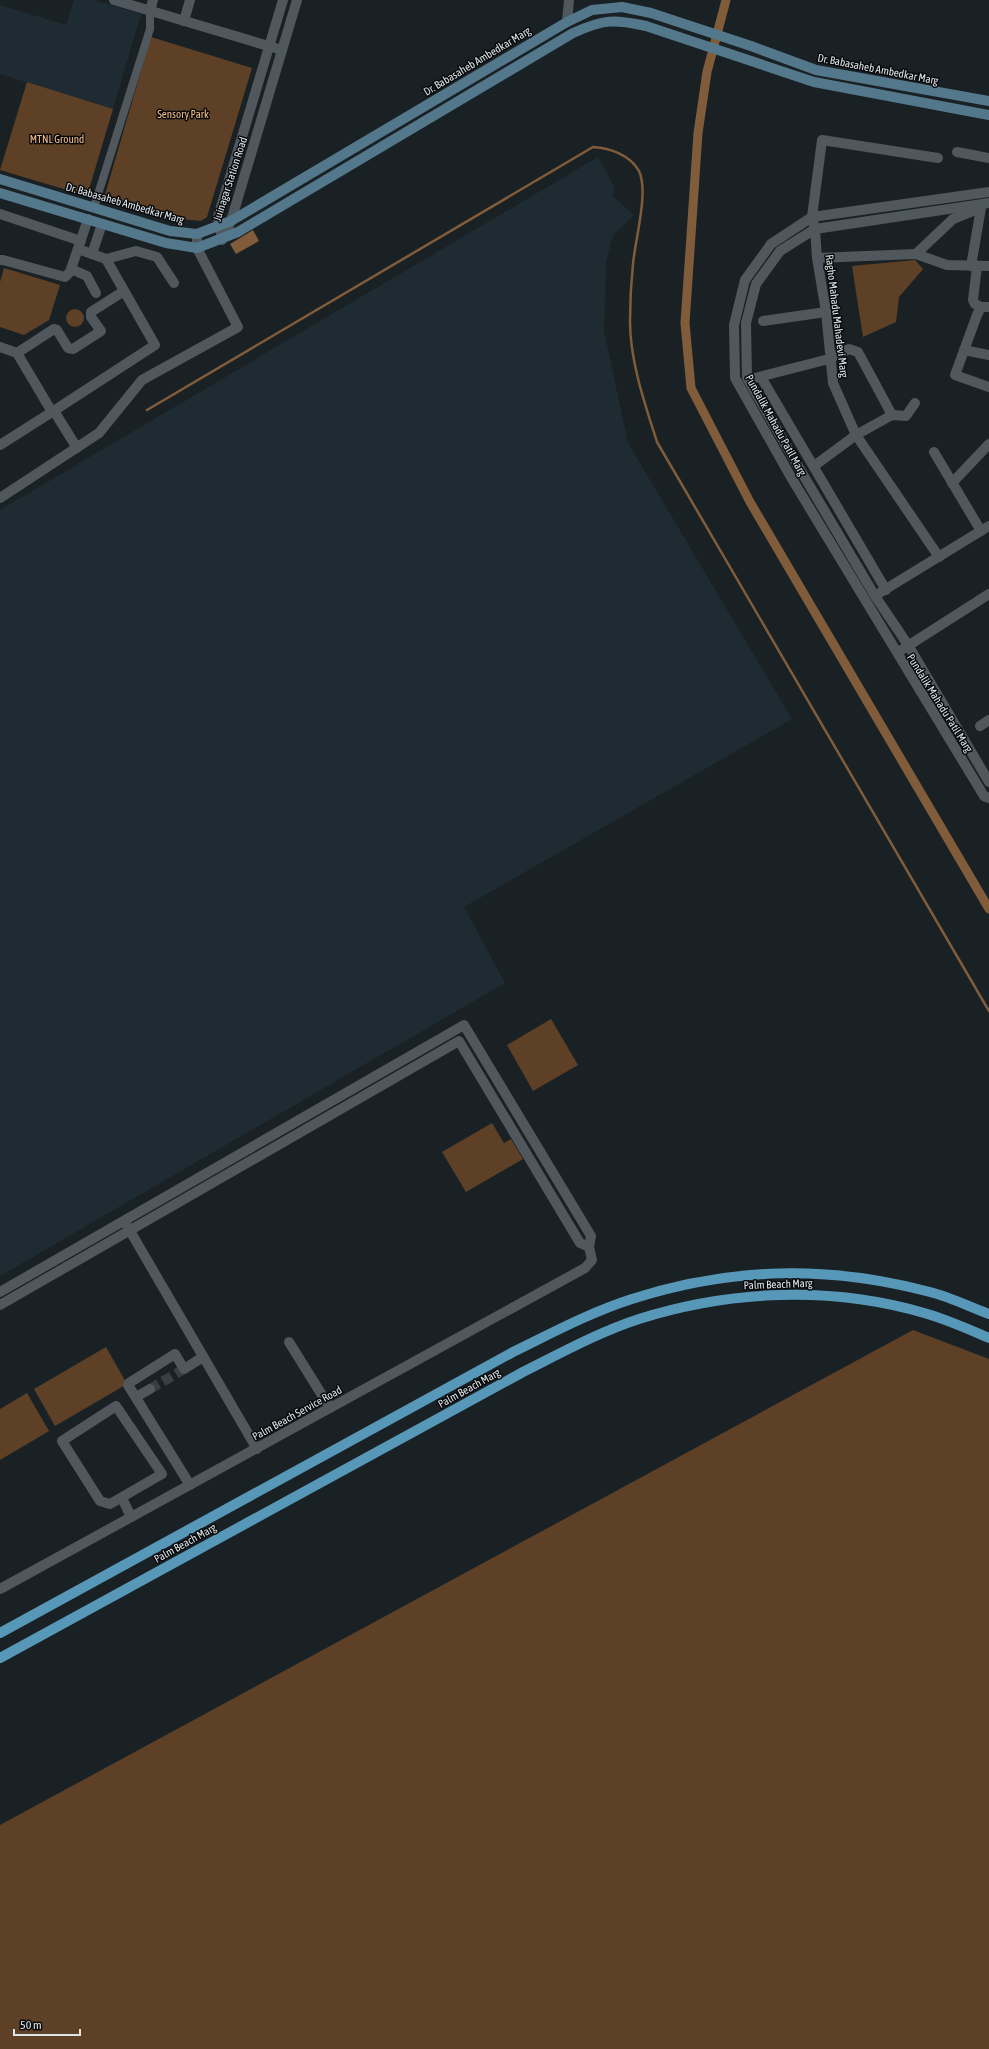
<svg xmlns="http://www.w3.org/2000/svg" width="989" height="2049" font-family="'Asap Condensed',sans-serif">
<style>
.built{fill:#1e2b33}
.green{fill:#5e4026}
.water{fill:#805c3b}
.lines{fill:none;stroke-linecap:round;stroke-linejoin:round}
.stream{stroke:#805c3b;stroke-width:2.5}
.canal{stroke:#805c3b;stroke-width:9}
.minor-tunnel{stroke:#383e42;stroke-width:10;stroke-dasharray:10 5;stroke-linecap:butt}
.pedestrian{stroke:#50585d;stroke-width:8}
.minor{stroke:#50585d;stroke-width:10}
.tertiary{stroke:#50585d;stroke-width:10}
.secondary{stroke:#54788b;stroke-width:10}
.primary{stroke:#5798b9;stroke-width:10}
.labels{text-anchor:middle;stroke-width:3;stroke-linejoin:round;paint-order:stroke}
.street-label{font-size:11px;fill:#dfe4e7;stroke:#070a0c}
.park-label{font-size:11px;fill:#f9bd88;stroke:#070a0c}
</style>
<rect width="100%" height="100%" fill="#1a2125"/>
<!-- built -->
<g class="built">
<polygon points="74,0 93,0 141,14 113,109 0,74 0,5 66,25"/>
<polygon points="598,157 615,188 612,195 634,215 613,235 606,263 604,331 628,443 792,719 464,907 505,983 0,1276 0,510"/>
</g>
<!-- green -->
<g class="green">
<polygon points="151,37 252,68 207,217 201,221 173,218 104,198"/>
<polygon points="27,82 113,109 87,196 0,170"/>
<polygon points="915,260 923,269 899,297 896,322 863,337 852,266"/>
<polygon points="4,268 60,285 49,320 24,335 0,327 0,282"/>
<circle cx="75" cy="318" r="9"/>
<polygon points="551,1019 578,1065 533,1091 507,1045"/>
<polygon points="492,1123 504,1143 511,1139 523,1159 466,1192 442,1152"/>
<polygon points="913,1330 989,1359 989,2049 0,2049 0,1825"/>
<polygon points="106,1347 127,1384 55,1426 34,1389"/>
<polygon points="27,1393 49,1431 0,1460 0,1409"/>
</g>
<!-- water -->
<polygon class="water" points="253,230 259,241 236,254 230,244"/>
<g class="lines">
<!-- stream -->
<path class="stream" d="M 147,410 L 593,147 C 610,148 630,155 639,171 C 649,192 635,240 633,264 C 631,283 630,302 630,321 C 630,362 645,404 657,442 L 989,1011"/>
<!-- canal -->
<polyline class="canal" points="726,0 707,72 698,133 685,323 691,388 750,502 989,909"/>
<!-- minor-tunnel -->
<polyline class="minor-tunnel" points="150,1389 184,1369"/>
<!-- pedestrian -->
<polyline class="pedestrian" points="94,207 150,29 150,11"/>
<!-- minor -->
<g class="minor">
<polyline points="114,0 282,50"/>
<polyline points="150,11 153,0"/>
<polyline points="184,21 190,0"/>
<polyline points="567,22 569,0"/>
<polyline points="957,152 989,158"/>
<polyline points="938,158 822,140 812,217 815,229 817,258 826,312 833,383 856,435 939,557"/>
<polyline points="989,192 812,217 771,244 745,280 734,325 735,378 792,479 984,796 989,798"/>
<polyline points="989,203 815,229 780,251 756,284 746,323 747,378 802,473 875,596 908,645 989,782"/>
<polyline points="0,214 81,241"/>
<polyline points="92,254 102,224"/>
<polyline points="916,254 953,219 980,208"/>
<polyline points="817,258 916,254 947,265 989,266"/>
<polyline points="106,259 136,251 157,257 174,283"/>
<polyline points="0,260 3,260 65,277 70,272 88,219"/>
<polyline points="971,266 981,208"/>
<polyline points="977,266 973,300 975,304 981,307"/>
<polyline points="71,269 87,276 96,293"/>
<polyline points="989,307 981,307 977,315 955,375 989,387"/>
<polyline points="763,321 826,312"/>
<polyline points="0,347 17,353 52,412 155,345 106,259 78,249"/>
<polyline points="964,350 989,355"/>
<polyline points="17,353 54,329 57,330 68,348 73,349 101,331 91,317 91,312 124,291"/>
<polyline points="761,377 886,590"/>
<polyline points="755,378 829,359 849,349 858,352 892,415"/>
<polyline points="54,411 77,448"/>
<polyline points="0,445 52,412"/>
<polyline points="934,452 981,531"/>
<polyline points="814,466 856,435 892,415 906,416 915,403"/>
<polyline points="952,483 989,444"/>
<polyline points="0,498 99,433 142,380 238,327 197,248 197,234"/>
<polyline points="881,592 989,526"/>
<polyline points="903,649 989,594"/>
<polyline points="980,726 989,720"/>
<polyline points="126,1224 257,1449"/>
<polyline points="0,1292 464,1025 591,1236 589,1247 580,1243 459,1041 0,1305"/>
<polyline points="289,1342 330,1408"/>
<polyline points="136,1397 150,1389"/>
<polygon points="116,1406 162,1474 110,1504 100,1501 62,1441"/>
<polyline points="190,1485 128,1385 129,1383 175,1354 184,1369 203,1357"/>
<polyline points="122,1498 131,1517"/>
<polyline points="0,1589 585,1268 592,1260 589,1247"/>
</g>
<!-- tertiary -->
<g class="tertiary">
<polyline points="221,234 218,217 283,0"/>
<polyline points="222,240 231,221 297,0"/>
</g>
<!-- secondary -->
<g class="secondary">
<polyline points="0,179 170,231 197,234 231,221 567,22 592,10 622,7 651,13 751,46 816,70 989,101"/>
<path d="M 0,193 L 166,243 L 197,248 L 238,232 L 573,33 C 604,19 614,19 646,26 L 814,82 L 989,115"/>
</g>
<!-- primary -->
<g class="primary">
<path d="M 0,1633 L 513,1352 C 552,1333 591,1312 632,1299 C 732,1267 828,1265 930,1292 C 950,1297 970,1307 989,1314"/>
<path d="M 0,1658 L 523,1372 C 561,1353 599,1332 639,1319 C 731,1290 831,1286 924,1313 C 946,1319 968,1329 989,1338"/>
</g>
</g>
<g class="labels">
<!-- street labels -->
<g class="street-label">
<text transform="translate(477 61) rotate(-31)" y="4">Dr. Babasaheb Ambedkar Marg</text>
<text transform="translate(878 69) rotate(11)" y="4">Dr. Babasaheb Ambedkar Marg</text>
<text transform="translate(230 179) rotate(-72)" y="4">Juinagar Station Road</text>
<text transform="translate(125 203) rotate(16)" y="4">Dr. Babasaheb Ambedkar Marg</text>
<text transform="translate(837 316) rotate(83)" y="4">Ragho Mahadu Mahadevi Marg</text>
<text transform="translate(776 425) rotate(61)" y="4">Pundalik Mahadu Patil Marg</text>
<text transform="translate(940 703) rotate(58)" y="4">Pundalik Mahadu Patil Marg</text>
<text transform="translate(778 1284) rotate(-2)" y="4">Palm Beach Marg</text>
<text transform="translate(469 1388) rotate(-29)" y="4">Palm Beach Marg</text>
<text transform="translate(297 1413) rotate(-29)" y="4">Palm Beach Service Road</text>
<text transform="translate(185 1543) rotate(-29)" y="4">Palm Beach Marg</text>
</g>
<!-- park labels -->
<g class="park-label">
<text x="183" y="118">Sensory Park</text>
<text x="57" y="143">MTNL Ground</text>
</g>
</g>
<!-- scale -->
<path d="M14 2029v6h66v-6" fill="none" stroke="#dfe4e7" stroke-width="2"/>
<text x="20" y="2029" font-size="12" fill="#dfe4e7" stroke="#070a0c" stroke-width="3" paint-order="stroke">50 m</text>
</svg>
